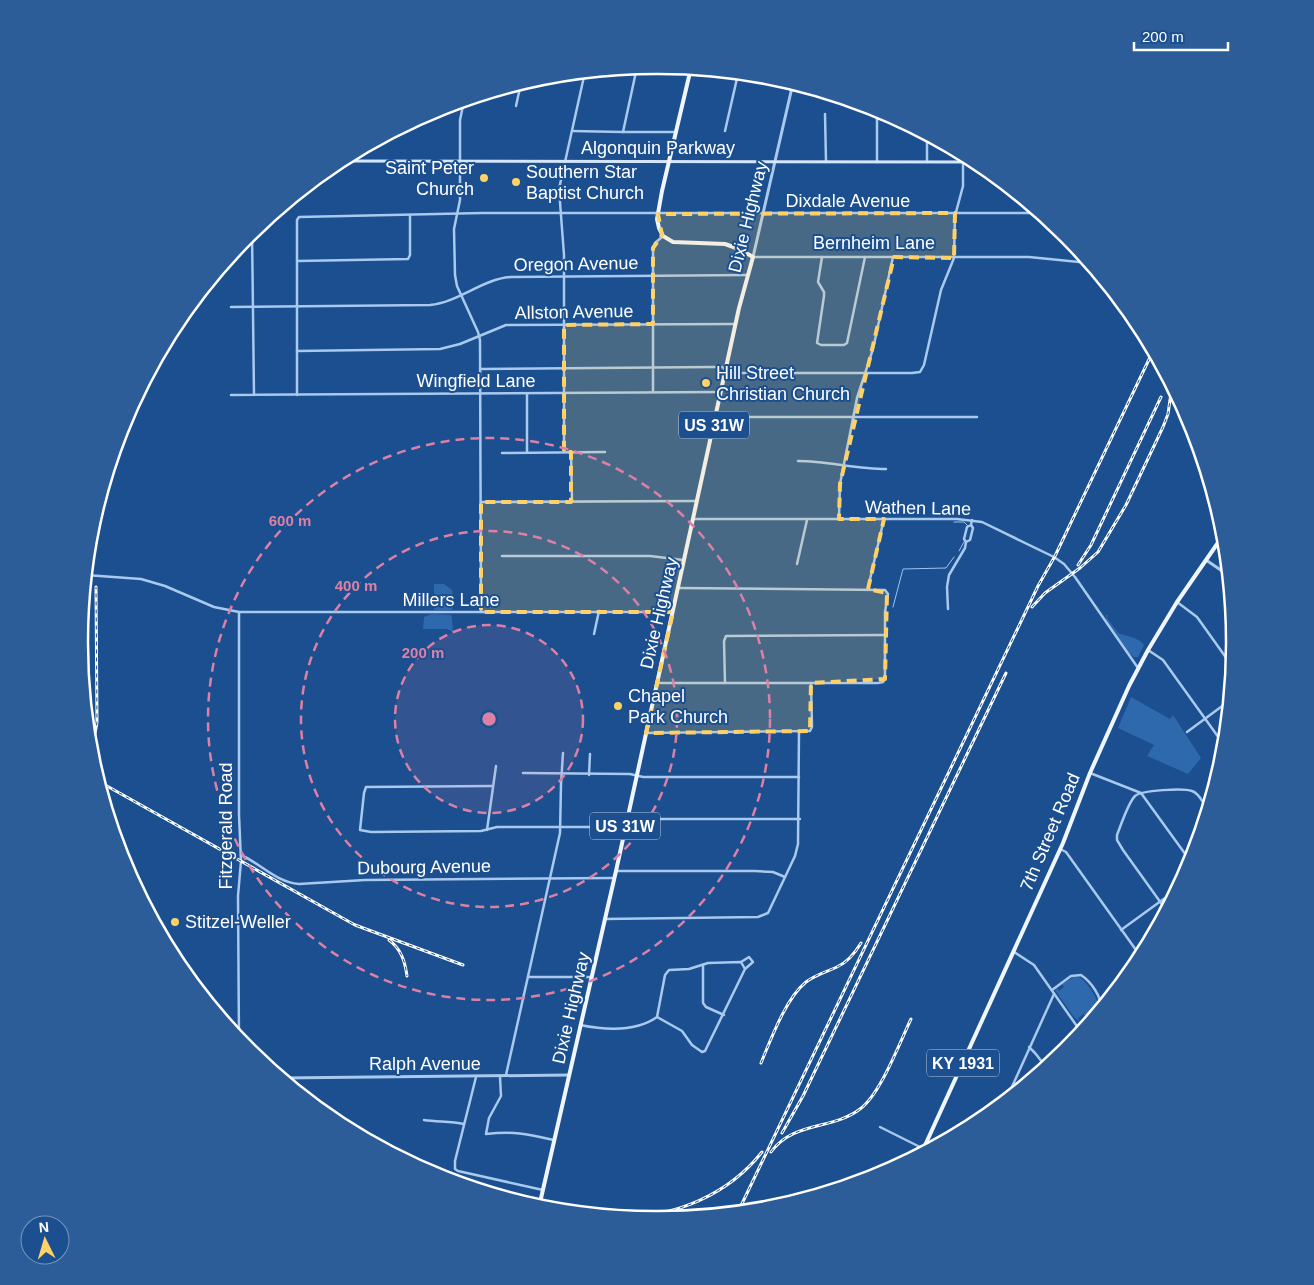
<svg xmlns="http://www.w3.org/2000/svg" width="1314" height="1285" font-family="Arial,sans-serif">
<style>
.green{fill:#2e69ad}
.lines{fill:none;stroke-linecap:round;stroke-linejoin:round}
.stream{stroke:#9cc4f0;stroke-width:1}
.minor{stroke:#a9c9ee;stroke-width:2.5}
.tertiary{stroke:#a9c9ee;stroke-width:3}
.secondary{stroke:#d6e6fa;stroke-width:3}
.primary{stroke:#f0f6ff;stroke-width:4}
.rail-casing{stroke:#fff;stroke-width:3}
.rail{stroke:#1b4f8f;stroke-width:1;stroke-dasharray:4;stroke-linecap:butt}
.marked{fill:#ffd166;fill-opacity:0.2;stroke:#ffd166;stroke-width:4;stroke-dasharray:10 6;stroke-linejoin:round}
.ring{fill:none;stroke:#dd80a5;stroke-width:2.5;stroke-dasharray:9 6}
.poi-dot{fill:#ffd166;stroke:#1b4f8f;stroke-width:2}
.labels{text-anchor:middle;stroke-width:4;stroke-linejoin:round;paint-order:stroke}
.shield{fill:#1b4f8f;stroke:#bbcadd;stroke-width:1}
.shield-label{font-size:16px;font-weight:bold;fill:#fff}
.street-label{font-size:18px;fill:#fff;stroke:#1b4f8f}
.poi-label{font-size:18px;fill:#fff;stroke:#1b4f8f;text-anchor:start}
.rim{fill:none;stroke:#fff;stroke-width:2.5}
.centre{fill:#dd80a5;stroke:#1b4f8f;stroke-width:2.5}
.ring-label{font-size:15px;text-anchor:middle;font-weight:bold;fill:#dd80a5;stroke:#1b4f8f;stroke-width:4;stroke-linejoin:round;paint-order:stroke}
</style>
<rect width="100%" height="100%" fill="#1b4f8f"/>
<!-- green -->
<g class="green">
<polygon points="434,584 444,584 452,590 454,604 452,610 434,610"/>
<polygon points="432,614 451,615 452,618 453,632 447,629 423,629 424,617"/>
<path d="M 1106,615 L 1108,615 L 1107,618 L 1118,633 C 1127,637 1137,636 1144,645 L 1138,657 L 1134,657 L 1129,653 L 1106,619 Z"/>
<polygon points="1131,697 1170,719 1173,715 1201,758 1188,774 1147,756 1154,745 1118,728"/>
<path d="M 1074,977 C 1078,977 1079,977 1082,979 C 1087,983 1100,1001 1098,1007 C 1096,1012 1090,1015 1086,1017 L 1084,1014 L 1078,1018 L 1080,1022 L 1074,1017 L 1055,990 L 1057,988 L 1059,991 L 1064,987 L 1062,984 Z"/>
</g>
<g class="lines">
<!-- stream -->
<g class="stream">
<polyline points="954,522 964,522 968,526"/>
<polyline points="959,551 964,542"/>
<polyline points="893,607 903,569 946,568 954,557"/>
</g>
<!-- minor -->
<g class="minor">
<polyline points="637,67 623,132 676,132"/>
<polyline points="720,71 789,82"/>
<polyline points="464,101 460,120 460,200 454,229 455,275 457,286 478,332 480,340 481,612"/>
<polyline points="444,106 462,107"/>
<polyline points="516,106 521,83"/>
<polyline points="825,114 826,162"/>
<polyline points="877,119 877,162"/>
<polyline points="572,131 623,132"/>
<polyline points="725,131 738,74"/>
<polyline points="927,135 927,162"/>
<polyline points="252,231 254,395"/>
<polyline points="753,257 1029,257 1089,263"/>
<polyline points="822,257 818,282 824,292 824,296 817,343 821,345 844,345 847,343 865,257"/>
<polyline points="297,261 408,259 410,255 410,215"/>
<path d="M 231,307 L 430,305 C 459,302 482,279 511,277 L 748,275"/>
<polyline points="297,351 440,349 460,344 506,325 736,324"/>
<polyline points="480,369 713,367 722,367 732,373 912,373 920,372 924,365 941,290 954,258 955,216 963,186 963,154"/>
<polyline points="653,392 653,248 655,243 663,236"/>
<polyline points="527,394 527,452"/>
<polyline points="231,395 721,392"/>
<polyline points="297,395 297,220 299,217 482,213 1040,213"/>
<polyline points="716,417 977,417"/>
<polyline points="564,452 564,255 559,189 585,72"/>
<polyline points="571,452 572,502"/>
<polyline points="502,453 605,452"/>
<path d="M 798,461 C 827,461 856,469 886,469"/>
<polyline points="481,502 697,501"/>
<polyline points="694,519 957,519 982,522 1054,557 1064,564 1075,577 1138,668"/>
<polyline points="839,519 840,484 857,398 873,349 893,257"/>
<polyline points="971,525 967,527 964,539 966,542 970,540 973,528 971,525 972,520"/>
<polyline points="502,556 650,556 683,560"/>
<polyline points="797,564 807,520"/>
<polyline points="86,575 141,579 165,586 214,607 239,612 673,612"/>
<polyline points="868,588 884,519"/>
<polyline points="1177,602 1197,617 1232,666"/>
<polyline points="948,609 947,587 949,575 965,548 966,542"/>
<polyline points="594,634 599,611"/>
<polyline points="1148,650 1163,660 1224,745"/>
<polyline points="658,683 878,683 883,682 885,679 885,612 888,594 885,590 678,588"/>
<polyline points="725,683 724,641 726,636 885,635"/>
<polyline points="1187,732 1229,701"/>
<polyline points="646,733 810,731 812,727 811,683"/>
<polyline points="523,773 630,774 643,777 799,777"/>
<polyline points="1090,773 1141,793 1191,862"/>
<polyline points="589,775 590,754"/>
<polyline points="492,786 366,787 364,793 360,830 371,832 481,831 497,827 625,827"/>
<polyline points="627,819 800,819"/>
<polyline points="487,830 496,766"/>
<polyline points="1060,849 1066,852 1141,957"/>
<path d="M 241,855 C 261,864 276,882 299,884 L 365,880 L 614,878"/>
<polyline points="616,871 755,871 773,872 785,877"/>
<path d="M 1166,910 L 1123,850 L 1117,840 L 1117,835 C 1121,825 1128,803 1135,796 C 1141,790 1184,788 1192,791 C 1199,793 1203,803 1207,808"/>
<polyline points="605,919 758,917 768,913 795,856 798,844 799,732"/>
<polyline points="1121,930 1176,890"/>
<polyline points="1014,952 1034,965 1081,1032"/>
<polyline points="741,962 749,957 753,962 745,969"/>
<polyline points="703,965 703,1003 706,1007 724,1015"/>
<polyline points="528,977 592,977"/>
<path d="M 1052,990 L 1071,976 L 1081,975 C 1090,981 1103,997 1100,1009"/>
<path d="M 580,1025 C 605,1030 636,1032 657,1017 L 665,975 L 669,970 L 689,969 L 708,963 L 741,962 L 745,969 L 705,1051 L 702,1052 L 692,1045 L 682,1031 L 657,1017"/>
<polyline points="1078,1028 1095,1015"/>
<polyline points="239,1039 238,896 241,861 239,815 239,612"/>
<polyline points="1029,1047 1035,1053 1046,1067"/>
<polyline points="506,1075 560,833 561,784 563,753"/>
<polyline points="476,1077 455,1161 455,1169 458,1171 543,1190"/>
<path d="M 500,1077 L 501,1096 L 489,1118 L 486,1134 C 515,1131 527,1134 554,1140"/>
<polyline points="1006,1100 1054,994"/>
<path d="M 424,1120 C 438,1122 451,1121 464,1124"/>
<polyline points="880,1127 924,1149"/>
</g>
<!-- tertiary -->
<g class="tertiary">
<polyline points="753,257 793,83"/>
<polyline points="1206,560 1228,575"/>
<polyline points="281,1078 569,1075"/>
</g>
<!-- secondary -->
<polyline class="secondary" points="339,161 977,162"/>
<!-- primary -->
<g class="primary">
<polyline points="922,1152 1063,843 1090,773 1129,686 1148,650 1177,602 1224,534"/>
<polyline points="539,1207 616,871 739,308 753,257 739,249 725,244 673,242 663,236 659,228 657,219 662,191 691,68"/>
</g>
<!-- rail casing -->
<g class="rail-casing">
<g id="rail">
<polyline points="1078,565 1091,545 1161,397"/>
<polyline points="1032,607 1045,593 1080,568 1098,552 1126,505 1163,427 1168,414 1171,393"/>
<polyline points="91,757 97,722 96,587"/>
<polyline points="98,781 355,925 463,965"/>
<path d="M 389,940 C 401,949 405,961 407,976"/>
<path d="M 761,1063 C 771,1039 786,998 806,982 C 815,975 826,972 837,967 C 848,962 855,953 861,943"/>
<polyline points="782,1133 803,1096 1006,673"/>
<path d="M 771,1152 C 793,1121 833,1130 860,1109 C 880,1095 900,1042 911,1019"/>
<polyline points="738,1212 1038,586 1055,556 1153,351"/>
<path d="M 625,1217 C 677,1216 729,1194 762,1152"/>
</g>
</g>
<!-- rail -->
<use href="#rail" class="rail"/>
</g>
<!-- marked area -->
<path class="marked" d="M 955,213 L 954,258 L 894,257 L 840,484 L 839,519 L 884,519 L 868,589 L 887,593 L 885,679 L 811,683 L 810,731 L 646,733 L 673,612 L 481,612 L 481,502 L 571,502 L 571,452 L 564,452 L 564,325 L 653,324 L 653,248 L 662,235 L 658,214 Z"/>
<!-- distance rings -->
<circle cx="489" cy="719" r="94" fill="#dd80a5" fill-opacity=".12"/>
<g class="ring">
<circle cx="489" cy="719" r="94"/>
<circle cx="489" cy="719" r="188"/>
<circle cx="489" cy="719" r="281"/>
</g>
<!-- markers -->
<g class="poi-dot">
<circle cx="484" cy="178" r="5"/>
<circle cx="516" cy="182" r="5"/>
<circle cx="706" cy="383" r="5"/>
<circle cx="618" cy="706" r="5"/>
<circle cx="175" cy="922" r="5"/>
</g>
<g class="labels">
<!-- shield labels -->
<g class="shield">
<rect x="679" y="411.5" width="70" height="27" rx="4"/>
<rect x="590" y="812.5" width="70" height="27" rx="4"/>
<rect x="927" y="1049.5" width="72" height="27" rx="4"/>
</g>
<g class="shield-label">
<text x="714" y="431">US 31W</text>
<text x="625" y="832">US 31W</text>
<text x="963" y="1069">KY 1931</text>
</g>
<!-- street labels -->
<g class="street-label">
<text x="658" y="154">Algonquin Parkway</text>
<text x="848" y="207">Dixdale Avenue</text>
<text transform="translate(748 217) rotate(-76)" y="6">Dixie Highway</text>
<text x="874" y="249">Bernheim Lane</text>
<text transform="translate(576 264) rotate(-1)" y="6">Oregon Avenue</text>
<text transform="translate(574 312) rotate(-1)" y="6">Allston Avenue</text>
<text x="476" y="387">Wingfield Lane</text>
<text transform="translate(918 508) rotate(1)" y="6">Wathen Lane</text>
<text x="451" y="606">Millers Lane</text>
<text transform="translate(659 613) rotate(-77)" y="6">Dixie Highway</text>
<text transform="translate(226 826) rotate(-90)" y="6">Fitzgerald Road</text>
<text transform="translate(1050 832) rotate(-67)" y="6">7th Street Road</text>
<text transform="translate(424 867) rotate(-1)" y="6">Dubourg Avenue</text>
<text transform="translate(571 1008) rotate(-77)" y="6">Dixie Highway</text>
<text x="425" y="1070">Ralph Avenue</text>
</g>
<!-- poi labels -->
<g class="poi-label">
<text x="474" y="174" text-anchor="end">Saint Peter<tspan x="474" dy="21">Church</tspan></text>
<text x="526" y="178">Southern Star<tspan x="526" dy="21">Baptist Church</tspan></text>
<text x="716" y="379">Hill Street<tspan x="716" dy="21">Christian Church</tspan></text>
<text x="628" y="702">Chapel<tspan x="628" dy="21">Park Church</tspan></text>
<text x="185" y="928">Stitzel-Weller</text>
</g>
</g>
<!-- crop -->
<path d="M0 0H1314V1285H0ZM656 74H658A568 568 0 0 1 1226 642V643A568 568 0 0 1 658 1211H656A568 568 0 0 1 88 643V642A568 568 0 0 1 656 74Z" fill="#2d5d98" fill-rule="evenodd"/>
<path class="rim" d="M656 74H658A568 568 0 0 1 1226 642V643A568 568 0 0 1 658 1211H656A568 568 0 0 1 88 643V642A568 568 0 0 1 656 74Z"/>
<circle cx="489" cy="719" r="8" class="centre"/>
<g class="ring-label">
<text x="290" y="526">600 m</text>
<text x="356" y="591">400 m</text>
<text x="423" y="658">200 m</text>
</g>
<!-- north arrow -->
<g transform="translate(45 1240) rotate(355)"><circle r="24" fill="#1b4f8f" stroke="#7695bc"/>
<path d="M0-4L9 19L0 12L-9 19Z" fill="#ffd166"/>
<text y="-8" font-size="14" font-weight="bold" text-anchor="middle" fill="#ffffff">N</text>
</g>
<!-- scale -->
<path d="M1134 42v8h94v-8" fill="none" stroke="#ffffff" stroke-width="2.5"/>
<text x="1142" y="42" font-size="15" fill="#ffffff" stroke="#1b4f8f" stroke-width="4" paint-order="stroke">200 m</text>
</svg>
